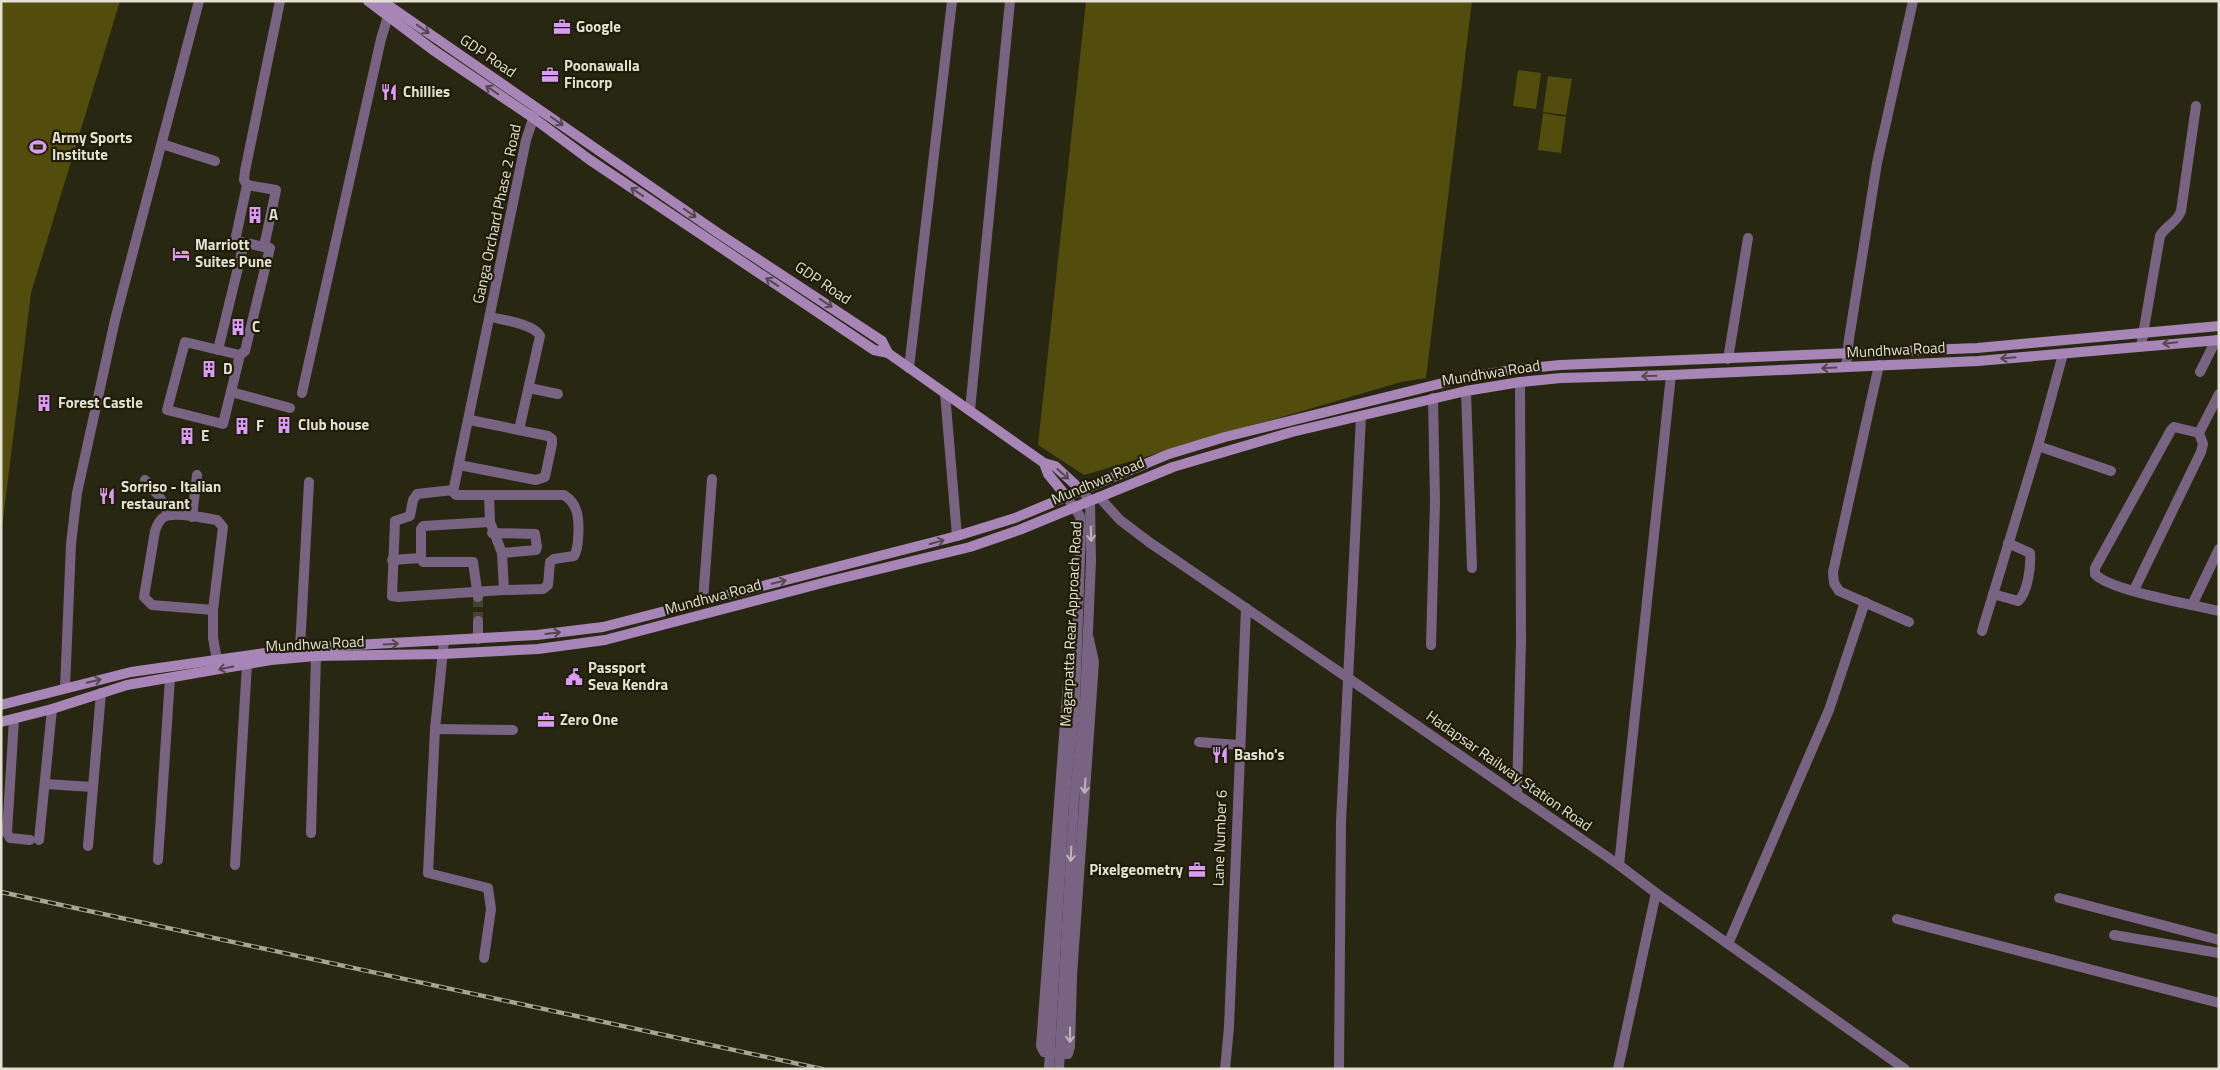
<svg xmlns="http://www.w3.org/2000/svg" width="2220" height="1070" font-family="'Titillium Web',sans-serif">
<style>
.green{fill:#524d0d}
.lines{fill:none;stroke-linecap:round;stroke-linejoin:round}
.minor-tunnel{stroke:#44432f;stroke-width:10;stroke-dasharray:10 5;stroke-linecap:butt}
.minor{stroke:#786382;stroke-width:10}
.tertiary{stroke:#786382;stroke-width:10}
.secondary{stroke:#a785b6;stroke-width:10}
.rail-casing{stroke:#a5a495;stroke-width:4.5}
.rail{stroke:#1f1d08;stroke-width:2.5;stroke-dasharray:8;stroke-linecap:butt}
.tertiary-bridge{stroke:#786382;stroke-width:10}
.oneway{stroke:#55474e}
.oneway2{stroke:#bdb5b7}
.labels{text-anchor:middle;stroke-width:4.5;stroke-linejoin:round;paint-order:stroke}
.poi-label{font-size:15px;font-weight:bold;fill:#e2e1d4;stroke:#1f1d08;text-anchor:start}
.street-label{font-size:15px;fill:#e2e1d4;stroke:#1f1d08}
</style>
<rect width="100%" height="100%" fill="#282712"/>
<!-- green -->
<g class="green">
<polygon points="1,1 120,1 31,293 1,536"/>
<polygon points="1086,1 1472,1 1426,378 1401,382 1084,475 1038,445"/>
<polygon points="1518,70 1541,73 1536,109 1513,106"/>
<polygon points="1548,76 1572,79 1566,115 1543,112"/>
<polygon points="1543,113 1566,117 1561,153 1538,150"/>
</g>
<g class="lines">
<!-- minor-tunnel -->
<polyline class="minor-tunnel" points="478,597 478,621"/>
<!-- minor -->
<g class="minor">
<polyline points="162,144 215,161"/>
<polyline points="247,185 276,190 264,247"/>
<path d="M 491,317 C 503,320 534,324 540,336 L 519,430"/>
<polygon points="185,342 240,355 223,424 167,410"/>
<path d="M 2141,346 L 2160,236 C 2166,225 2177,223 2181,211 L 2196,106"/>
<polyline points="218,350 244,243"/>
<polyline points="240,355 245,351 270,248 235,241 247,185 244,180 245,171 280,1"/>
<polyline points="1728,359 1748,238"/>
<polyline points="1879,365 1833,572 1834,583 1839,591 1909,622"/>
<polyline points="1846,367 1849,339 1877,163 1913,1"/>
<polyline points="909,368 952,1"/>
<polyline points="2200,372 2216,340"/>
<polyline points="529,388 558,394"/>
<polyline points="1466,391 1472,568"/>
<polyline points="231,392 290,408"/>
<polyline points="302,393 381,39 388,16"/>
<polyline points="945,393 957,536"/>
<polyline points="970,410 1010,1"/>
<polyline points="2199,433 2219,394"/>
<polyline points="2038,446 2111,471"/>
<polyline points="459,465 536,480 545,477 552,444 552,439 548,436 470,420"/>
<polyline points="145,480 159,496 170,515"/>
<path d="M 453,490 L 417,494 L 413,500 L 410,516 L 395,521 L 392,596 L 398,597 L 504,590 L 543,589 L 548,585 L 550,562 L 554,559 L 574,556 C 579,549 580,519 576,510 C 574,503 570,499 564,495 L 456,495 L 453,492 L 526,140 L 536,110"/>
<polyline points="489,496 490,522 502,553 504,590"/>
<polyline points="192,517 197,475"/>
<polyline points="492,533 535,534 537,547 536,550 502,553"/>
<polyline points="392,560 421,558"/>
<path d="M 2134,590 L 2201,452 L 2203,444 L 2199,433 L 2174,427 L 2171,430 L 2095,568 L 2095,574 C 2108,590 2194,605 2219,611"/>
<path d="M 1993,594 L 2018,601 C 2028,593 2031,565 2030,553 L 2008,543"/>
<polyline points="478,597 473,562 423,562 421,558 421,529 423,526 490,522"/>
<polyline points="703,601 712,479"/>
<polyline points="2192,605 2219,549"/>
<path d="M 213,610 L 223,527 L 217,520 C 205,518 173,511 164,517 C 159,520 157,525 155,531 L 144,597 L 152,605 L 213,610 L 213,638 L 217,660"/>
<polyline points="478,621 478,639"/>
<polyline points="1982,631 2038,446 2063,354"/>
<polyline points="444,641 435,729 428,873 488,888 491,909 484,958"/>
<polyline points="1431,645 1435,502 1433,398"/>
<polyline points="300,648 309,482"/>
<polyline points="1075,663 1068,683 1066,709 1041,1046 1044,1052 1064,1054 1068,1054 1070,1047 1072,976 1094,662 1089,639"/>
<polyline points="65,688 71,544 77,493 115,320 199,1"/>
<polyline points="14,719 7,833 10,838 30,840"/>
<polyline points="435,729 513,730"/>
<polyline points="1199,742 1239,745"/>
<polyline points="45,784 93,787"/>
<polyline points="1517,795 1521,641 1520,382"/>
<polyline points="311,833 316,656"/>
<polyline points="39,840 52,709"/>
<polyline points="88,846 101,693"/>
<polyline points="158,860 170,678"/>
<polyline points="235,865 247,664"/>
<polyline points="1619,865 1671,375"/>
<polyline points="2059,898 2219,940"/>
<polyline points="1897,919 2219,1003"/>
<polyline points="2114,935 2219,953"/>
<polyline points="1728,944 1829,710 1865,602"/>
<polyline points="1225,1069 1229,1027 1246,608"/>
<polyline points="1339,1069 1341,822 1361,416"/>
<polyline points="1618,1069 1656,893"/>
</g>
<!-- tertiary -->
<g class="tertiary">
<polyline points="1081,490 1090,500 1091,561 1085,701"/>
<polyline points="1066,496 1080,516 1081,528 1075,703"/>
<polyline points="1099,497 1120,520 1149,542 1348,678 1619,865 1656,893 1905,1069"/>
</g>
<!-- secondary -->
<g class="secondary">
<polyline points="368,1 433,50 532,117 590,160 874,350 888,353 1044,463 1055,466 1081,490"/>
<polyline points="382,1 718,233 882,341 888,353"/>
<polyline points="1044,463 1048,474 1066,496"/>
<polyline points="1,705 131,672 300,648 537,635 603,627 957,536 1015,518 1169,454 1225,437 1463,378 1518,369 1560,365 1977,348 2219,326"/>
<polyline points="1,722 52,709 127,685 271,660 316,656 443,654 538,649 605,640 830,581 970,547 1019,530 1173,467 1292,432 1466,391 1520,382 1561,378 1671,375 1978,361 2219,340"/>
</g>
<!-- rail casing -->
<g class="rail-casing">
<polyline id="rail" points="1,892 822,1069"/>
</g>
<!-- rail -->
<use href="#rail" class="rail"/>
<!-- tertiary-bridge -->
<g class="tertiary-bridge">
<polyline points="1049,1069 1064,802 1075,703"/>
<polyline points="1059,1069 1074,800 1085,701"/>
</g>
</g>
<!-- one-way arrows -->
<defs><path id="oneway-shaft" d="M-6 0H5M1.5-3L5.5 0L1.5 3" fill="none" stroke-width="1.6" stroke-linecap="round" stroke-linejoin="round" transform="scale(1.25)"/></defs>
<g class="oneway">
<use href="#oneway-shaft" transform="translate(423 29) rotate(35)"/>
<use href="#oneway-shaft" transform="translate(492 90) rotate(-146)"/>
<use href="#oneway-shaft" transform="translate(557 121) rotate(35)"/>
<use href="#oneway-shaft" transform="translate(637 192) rotate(-146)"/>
<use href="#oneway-shaft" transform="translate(690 213) rotate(35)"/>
<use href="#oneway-shaft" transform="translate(772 282) rotate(-146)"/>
<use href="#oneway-shaft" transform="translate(826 303) rotate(34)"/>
<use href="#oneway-shaft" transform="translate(2170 343) rotate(174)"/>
<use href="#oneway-shaft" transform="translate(2008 358) rotate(175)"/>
<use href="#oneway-shaft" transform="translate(1829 368) rotate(177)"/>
<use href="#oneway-shaft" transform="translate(1649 376) rotate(178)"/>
<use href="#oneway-shaft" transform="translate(1063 474) rotate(42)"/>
<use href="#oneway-shaft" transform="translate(937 542) rotate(-15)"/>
<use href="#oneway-shaft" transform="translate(779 582) rotate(-14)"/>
<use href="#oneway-shaft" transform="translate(553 633) rotate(-7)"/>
<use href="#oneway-shaft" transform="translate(391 644) rotate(-3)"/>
<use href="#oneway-shaft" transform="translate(226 668) rotate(169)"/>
<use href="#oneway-shaft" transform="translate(94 681) rotate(-13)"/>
</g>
<g class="oneway2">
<use href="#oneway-shaft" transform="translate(1091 534) rotate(89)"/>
<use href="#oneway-shaft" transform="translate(1085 786) rotate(94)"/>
<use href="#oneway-shaft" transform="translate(1071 854) rotate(93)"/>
<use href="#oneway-shaft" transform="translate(1070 1035) rotate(90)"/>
</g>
<!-- icons -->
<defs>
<g id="office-bare" transform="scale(1.35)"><path d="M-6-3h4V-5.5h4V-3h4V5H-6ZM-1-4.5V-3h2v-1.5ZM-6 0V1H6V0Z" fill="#da9af6" stroke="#1f1d08" stroke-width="2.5" paint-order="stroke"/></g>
<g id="restaurant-bare" transform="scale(1.35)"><path d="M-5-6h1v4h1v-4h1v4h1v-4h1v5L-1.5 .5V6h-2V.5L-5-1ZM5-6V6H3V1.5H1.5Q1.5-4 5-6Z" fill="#da9af6" stroke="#1f1d08" stroke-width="2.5" paint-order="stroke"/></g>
<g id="stadium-bare" transform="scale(1.35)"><path d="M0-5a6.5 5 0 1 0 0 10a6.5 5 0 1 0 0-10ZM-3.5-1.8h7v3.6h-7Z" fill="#da9af6" stroke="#1f1d08" stroke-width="2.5" paint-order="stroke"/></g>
<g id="building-bare" transform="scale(1.35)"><path d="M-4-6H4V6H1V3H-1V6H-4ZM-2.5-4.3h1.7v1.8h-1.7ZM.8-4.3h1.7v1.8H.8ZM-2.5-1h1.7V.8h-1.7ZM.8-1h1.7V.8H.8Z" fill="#da9af6" stroke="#1f1d08" stroke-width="2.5" paint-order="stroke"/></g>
<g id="hotel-bare" transform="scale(1.35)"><path d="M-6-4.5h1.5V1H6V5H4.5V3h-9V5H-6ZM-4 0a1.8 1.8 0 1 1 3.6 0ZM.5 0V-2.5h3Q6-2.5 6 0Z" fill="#da9af6" stroke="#1f1d08" stroke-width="2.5" paint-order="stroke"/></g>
<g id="civic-bare" transform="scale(1.35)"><path d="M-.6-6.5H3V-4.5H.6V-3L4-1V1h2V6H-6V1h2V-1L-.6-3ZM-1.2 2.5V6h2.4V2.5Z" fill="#da9af6" stroke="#1f1d08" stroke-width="2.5" paint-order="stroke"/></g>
</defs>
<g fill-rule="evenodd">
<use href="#office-bare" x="562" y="27"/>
<use href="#office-bare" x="550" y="75"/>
<use href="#restaurant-bare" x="389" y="92"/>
<use href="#stadium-bare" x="38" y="147"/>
<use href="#building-bare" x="255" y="215"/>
<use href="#hotel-bare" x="181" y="254"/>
<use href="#building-bare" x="238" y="327"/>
<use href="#building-bare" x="209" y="369"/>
<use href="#building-bare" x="44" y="403"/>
<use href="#building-bare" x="284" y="425"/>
<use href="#building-bare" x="242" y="426"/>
<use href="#building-bare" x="187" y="436"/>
<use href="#restaurant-bare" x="107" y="496"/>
<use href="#civic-bare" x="574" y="677"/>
<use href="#office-bare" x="546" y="720"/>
<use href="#restaurant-bare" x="1220" y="755"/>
<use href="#office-bare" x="1197" y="870"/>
</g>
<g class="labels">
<!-- poi labels -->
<g class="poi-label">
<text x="576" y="32">Google</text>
<text x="564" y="71">Poonawalla<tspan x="564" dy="17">Fincorp</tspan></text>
<text x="403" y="97">Chillies</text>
<text x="52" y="143">Army Sports<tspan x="52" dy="17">Institute</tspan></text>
<text x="269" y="220">A</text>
<text x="195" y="250">Marriott<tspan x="195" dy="17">Suites Pune</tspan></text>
<text x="252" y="332">C</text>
<text x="223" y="374">D</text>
<text x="58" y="408">Forest Castle</text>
<text x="298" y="430">Club house</text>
<text x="256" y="431">F</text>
<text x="201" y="441">E</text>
<text x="121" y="492">Sorriso - Italian<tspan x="121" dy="17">restaurant</tspan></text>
<text x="588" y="673">Passport<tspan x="588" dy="17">Seva Kendra</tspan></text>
<text x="560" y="725">Zero One</text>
<text x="1234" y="760">Basho's</text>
<text x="1183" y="875" text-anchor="end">Pixelgeometry</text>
</g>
<!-- street labels -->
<g class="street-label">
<text transform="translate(488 56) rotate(34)" y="5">GDP Road</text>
<text transform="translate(497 214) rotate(-78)" y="5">Ganga Orchard Phase 2 Road</text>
<text transform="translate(823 283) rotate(34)" y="5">GDP Road</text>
<text transform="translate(1896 350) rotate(-3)" y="5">Mundhwa Road</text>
<text transform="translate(1491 373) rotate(-9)" y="5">Mundhwa Road</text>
<text transform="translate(1098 481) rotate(-23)" y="5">Mundhwa Road</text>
<text transform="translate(713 597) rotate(-15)" y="5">Mundhwa Road</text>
<text transform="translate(1071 624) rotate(-87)" y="5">Magarpatta Rear Approach Road</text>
<text transform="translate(315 644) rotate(-3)" y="5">Mundhwa Road</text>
<text transform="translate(1509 771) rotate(35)" y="5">Hadapsar Railway Station Road</text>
<text transform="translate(1220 838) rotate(-88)" y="5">Lane Number 6</text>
</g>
</g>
<!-- border -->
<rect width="2220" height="1070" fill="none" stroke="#e2e1d4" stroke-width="5"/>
</svg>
